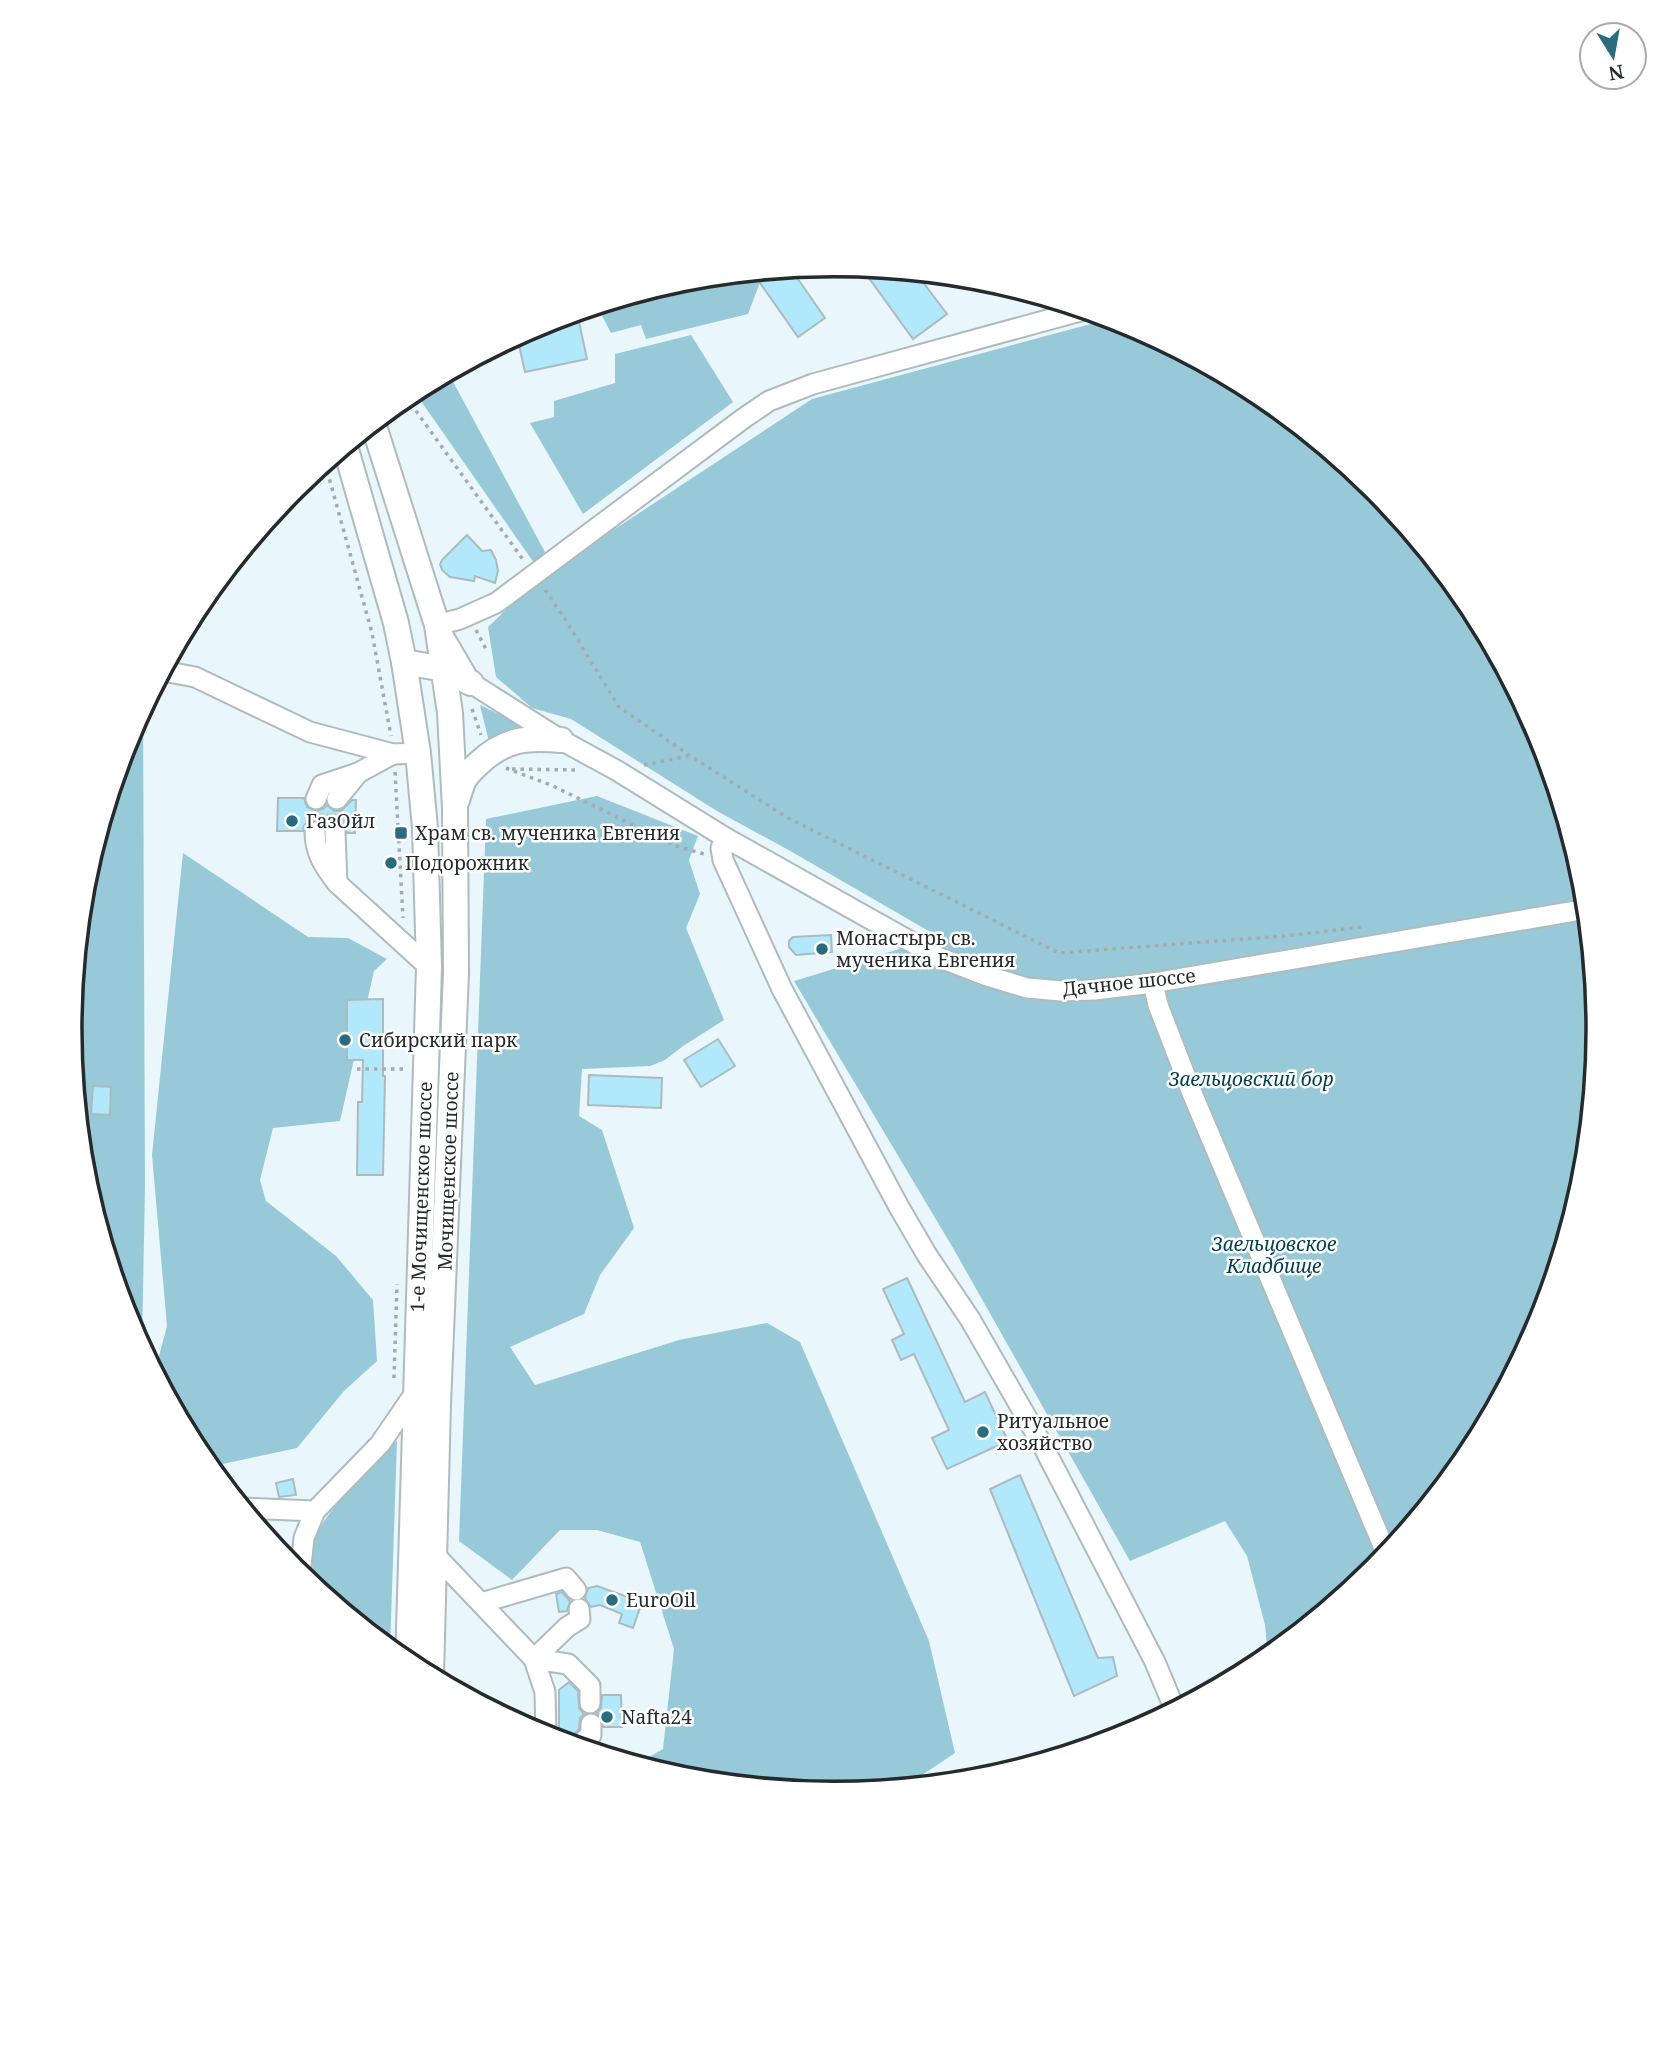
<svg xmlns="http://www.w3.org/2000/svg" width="1669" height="2058" font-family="'Noto Serif',serif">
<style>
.green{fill:#98c9d9}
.building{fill:#b1e8fc;stroke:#adbabe;stroke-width:2}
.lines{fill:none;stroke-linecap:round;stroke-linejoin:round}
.minor-tunnel{stroke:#c2cdd2;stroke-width:19;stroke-dasharray:19 10;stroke-linecap:butt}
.minor-casing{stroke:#aebbbf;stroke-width:23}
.major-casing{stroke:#aebbbf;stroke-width:28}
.path{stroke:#a2acb0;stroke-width:3.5;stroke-dasharray:3.5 5;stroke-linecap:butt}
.minor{stroke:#fff;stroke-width:19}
.major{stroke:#fff;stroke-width:24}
.poi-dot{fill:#2a6b7e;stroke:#fff;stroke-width:2.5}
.labels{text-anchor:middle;stroke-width:5;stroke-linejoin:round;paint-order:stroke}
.poi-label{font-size:19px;fill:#252a2c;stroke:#fff;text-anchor:start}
.street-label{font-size:19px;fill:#252a2c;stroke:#fff}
.park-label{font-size:19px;font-style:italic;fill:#004151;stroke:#fff}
.rim{fill:none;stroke:#252a2c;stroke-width:3.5}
</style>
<rect width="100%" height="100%" fill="#e9f6fb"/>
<!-- green -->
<g class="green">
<polygon points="770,271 762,277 748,314 646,339 641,325 611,333 597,306 686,279"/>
<polygon points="1113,318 1127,323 1260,394 1375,489 1470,605 1541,737 1584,880 1599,1029 1584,1179 1541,1322 1470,1454 1375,1570 1268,1658 1265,1625 1247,1556 1225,1521 1130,1561 953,1248 794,981 939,937 792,852 717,811 571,719 532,708 496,677 488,627 529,588 583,550 812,399"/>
<polygon points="691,335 733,402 583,514 530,423 554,417 554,401 615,383 615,354"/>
<polygon points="451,378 545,552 534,563 414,391 431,382"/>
<polygon points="480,705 517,723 519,728 518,730 490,746"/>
<polygon points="143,708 145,1185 142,1347 128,1321 85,1178 70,1029 85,879 128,736"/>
<polygon points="597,796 698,836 689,860 700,894 686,928 724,1020 683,1046 665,1060 650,1066 582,1069 579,1116 602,1130 634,1228 600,1275 584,1314 510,1347 535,1385 679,1340 767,1323 800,1342 929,1641 955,1753 910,1783 889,1788 834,1793 685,1779 637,1764 663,1749 674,1649 640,1542 597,1530 560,1530 512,1580 459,1541 486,819"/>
<polygon points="183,853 308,937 348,938 387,959 374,971 340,1121 273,1128 260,1180 266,1201 336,1256 373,1300 377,1361 344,1391 297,1448 209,1467 199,1453 155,1371 167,1326 152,1155"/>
<path d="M 397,1441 L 390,1649 L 322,1593 L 322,1590 L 316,1588 C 311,1574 311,1553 315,1539 C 321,1516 369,1469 386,1449 Z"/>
</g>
<!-- building -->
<g class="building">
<polygon points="861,267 916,273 947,314 913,339"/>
<polygon points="791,269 825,318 798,337 760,283 779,270"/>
<polygon points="578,317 587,359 525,372 517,336 534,327"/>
<polygon points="467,535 482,551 491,550 496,560 498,571 495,583 475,576 474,581 450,577 442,570 440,564 442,560"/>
<polygon points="278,798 304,798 307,807 317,811 323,809 327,805 334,811 341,811 352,800 356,800 355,833 347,833 345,825 335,820 329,821 325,825 320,821 309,821 304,826 303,831 277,831"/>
<polygon points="831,935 832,952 796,955 789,947 789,941 793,937"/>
<polygon points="383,999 383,1076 385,1076 383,1175 357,1175 358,1102 362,1102 363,1060 347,1060 347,1000"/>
<polygon points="718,1039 735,1066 701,1087 684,1060"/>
<polygon points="589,1075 662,1078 661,1108 588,1105"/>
<polygon points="93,1086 111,1087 110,1115 91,1114"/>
<polygon points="907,1278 965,1402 985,1392 1008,1441 947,1469 932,1438 949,1430 914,1354 901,1360 892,1340 904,1334 883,1289"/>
<polygon points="1020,1475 1098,1658 1113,1657 1117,1676 1074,1696 990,1489"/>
<polygon points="293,1479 296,1495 279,1497 276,1483"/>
<polygon points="597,1586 642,1602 633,1628 619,1623 622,1614 600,1605 591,1607 585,1598 588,1588"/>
<polygon points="562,1592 570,1601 567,1611 559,1612 556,1594"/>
<polygon points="569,1682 578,1691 579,1708 584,1714 580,1718 579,1729 566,1743 559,1740 559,1690"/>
<polygon points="602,1695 621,1695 622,1727 603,1727 602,1718 597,1713 601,1708"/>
</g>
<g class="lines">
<!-- minor-tunnel -->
<g class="minor-tunnel">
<polyline points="315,832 316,799"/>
<polyline points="335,832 337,799"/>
</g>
<!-- minor casing -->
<g class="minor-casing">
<g id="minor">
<polyline points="1084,310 813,384 769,401 744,418 496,603 460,619 437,625 471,683 561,740 616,770 726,838 938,957 984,975 1027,988 1061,991 1094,990 1153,983 1587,909"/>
<polyline points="163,671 195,677 310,732 393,754 418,753"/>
<polyline points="316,799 322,785 358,773"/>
<polyline points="337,799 358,773 393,754"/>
<path d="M 315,832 C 315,853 324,866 337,883"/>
<polyline points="335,832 337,883 429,967"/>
<polyline points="726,838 721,848 723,860 782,989 899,1207 927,1255 970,1319 1043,1446 1155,1662 1175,1710"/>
<polyline points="1153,983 1158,1005 1192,1093 1387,1555"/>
<polyline points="70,1029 70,1027"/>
<polyline points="244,1508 315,1511"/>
<polyline points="434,1554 534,1659 545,1692 546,1736"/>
<polyline points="300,1575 304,1538 315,1511 380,1444 415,1393"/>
<polyline points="481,1603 566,1578 576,1590"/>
<polyline points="534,1659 568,1664 590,1686 590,1703"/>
<polyline points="534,1659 567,1627 580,1619 579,1609"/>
<polyline points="578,1746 591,1735 591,1724"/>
</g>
</g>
<!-- major casing -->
<g class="major-casing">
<g id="major">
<polyline points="373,423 437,625 450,713 455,808 456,973 438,1404 431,1676"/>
<polyline points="345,446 396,623 404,662 418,753 425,828 429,967 408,1663"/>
<polyline points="404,662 444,669 471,683"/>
<path d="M 457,800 C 459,794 461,786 464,780 C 468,773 474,768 479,763 C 505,739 526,737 561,740"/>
</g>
</g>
<!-- path -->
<g class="path">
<polyline points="406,397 524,561"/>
<polyline points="325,463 372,633 391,736"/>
<polyline points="545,590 563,616 619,707 689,755 788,818 1059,953 1285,936 1362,927"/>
<polyline points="476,630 487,651"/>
<polyline points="472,709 481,735"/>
<polyline points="644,765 688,756"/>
<polyline points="506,768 553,786 676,846 704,854"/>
<polyline points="512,769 577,770"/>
<polyline points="395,772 403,918"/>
<polyline points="357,1069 407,1069"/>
<polyline points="394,1378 397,1284"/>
</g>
<!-- minor -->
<use href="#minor" class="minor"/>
<!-- major -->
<use href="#major" class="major"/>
</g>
<!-- markers -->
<g class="poi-dot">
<circle cx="292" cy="821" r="7"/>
<rect x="394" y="826" width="14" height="14" rx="3.5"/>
<circle cx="391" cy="863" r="7"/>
<circle cx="822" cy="949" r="7"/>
<circle cx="345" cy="1040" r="7"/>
<circle cx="983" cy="1432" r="7"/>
<circle cx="612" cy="1600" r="7"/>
<circle cx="607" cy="1717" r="7"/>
</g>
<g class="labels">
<!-- poi labels -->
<g class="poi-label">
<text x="306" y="828">ГазОйл</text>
<text x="415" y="840">Храм св. мученика Евгения</text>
<text x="405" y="870">Подорожник</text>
<text x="836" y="945">Монастырь св.<tspan x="836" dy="22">мученика Евгения</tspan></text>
<text x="359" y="1047">Сибирский парк</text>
<text x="997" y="1428">Ритуальное<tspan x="997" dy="22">хозяйство</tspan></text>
<text x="626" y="1607">EuroOil</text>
<text x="621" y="1724">Nafta24</text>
</g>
<!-- street labels -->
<g class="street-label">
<text transform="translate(1129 982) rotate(-6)" y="7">Дачное шоссе</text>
<text transform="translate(448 1171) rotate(-88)" y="7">Мочищенское шоссе</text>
<text transform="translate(421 1197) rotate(-88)" y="7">1-е Мочищенское шоссе</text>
</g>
<!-- park labels -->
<g class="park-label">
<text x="1251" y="1086">Заельцовский бор</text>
<text x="1274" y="1251">Заельцовское<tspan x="1274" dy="22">Кладбище</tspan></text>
</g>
</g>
<!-- crop -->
<path d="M0 0H1669V2058H0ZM82 1029a752 752 0 1 1 1504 0a752 752 0 1 1-1504 0Z" fill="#fff" fill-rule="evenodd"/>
<path class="rim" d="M82 1029a752 752 0 1 1 1504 0a752 752 0 1 1-1504 0Z"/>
<!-- north arrow -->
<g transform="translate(1613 56) rotate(169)"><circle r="33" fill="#ffffff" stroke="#a8aaab" stroke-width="2"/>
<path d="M0-5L12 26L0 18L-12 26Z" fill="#2a6b7e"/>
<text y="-10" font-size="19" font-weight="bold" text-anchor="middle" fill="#252a2c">N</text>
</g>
</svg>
